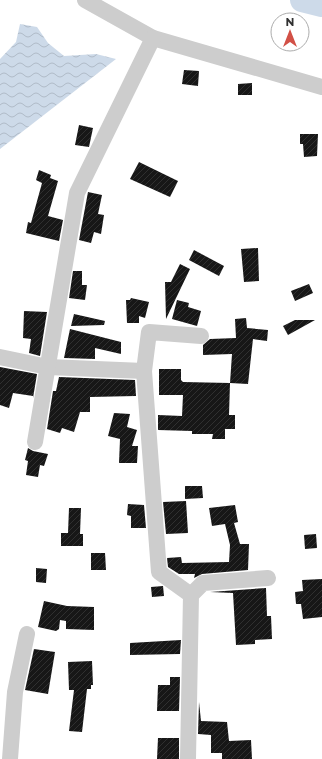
<svg xmlns="http://www.w3.org/2000/svg" width="322" height="759" font-family="Montserrat,sans-serif">
<style>
.water{fill:url(#water-waves)}
.lines{fill:none;stroke-linecap:round;stroke-linejoin:round}
.river{stroke:#cddae9;stroke-width:24}
.building{fill:url(#building-hatch)}
.minor{stroke:#cdcdcd;stroke-width:16}
</style>
<defs>
<pattern id="water-waves" width="16" height="10" patternUnits="userSpaceOnUse"><rect width="16" height="10" fill="#cddae9"/><path d="M0 5q4-4 8 0t8 0" fill="none" stroke="#b0bbc8"/></pattern>
<pattern id="building-hatch" width="6" height="6" patternUnits="userSpaceOnUse"><rect width="6" height="6" fill="#171717"/><path d="M-1 1l2-2M0 6l6-6M5 7l2-2" fill="none" stroke="#303030"/></pattern>
</defs>
<rect width="100%" height="100%" fill="#fff"/>
<!-- water -->
<polygon class="water" points="20,24 37,27 48,43 64,56 96,54 116,59 0,149 0,59 16,42"/>
<g class="lines">
<!-- river -->
<polyline class="river" points="302,0 322,5"/>
</g>
<!-- building -->
<g class="building">
<polygon points="184,70 199,71 198,86 182,84"/>
<polygon points="252,83 252,95 238,95 238,84"/>
<polygon points="79,125 93,128 89,147 75,145"/>
<polygon points="300,134 318,134 317,156 304,157 303,144 300,144"/>
<polygon points="139,162 178,181 170,197 130,179"/>
<polygon points="39,170 51,175 50,178 58,181 48,216 63,220 59,241 26,233 28,222 31,223 42,183 36,180"/>
<polygon points="88,192 102,195 98,214 104,215 101,234 94,232 91,243 79,240"/>
<polygon points="258,248 259,281 244,282 241,249"/>
<polygon points="194,250 224,266 219,276 189,260"/>
<polygon points="180,264 190,269 166,319 165,282 171,282"/>
<polygon points="73,271 82,271 82,285 87,285 85,300 69,298"/>
<polygon points="309,284 313,293 295,301 291,291"/>
<polygon points="131,298 149,302 145,318 139,316 139,323 127,323 126,300 130,300"/>
<polygon points="177,300 189,303 188,307 201,311 197,326 172,319"/>
<polygon points="24,311 47,312 40,356 29,353 31,339 23,338"/>
<polygon points="74,314 105,321 104,325 71,326"/>
<polygon points="246,318 247,328 268,330 267,341 253,339 248,384 230,383 232,354 203,355 203,345 210,339 236,338 235,319"/>
<polygon points="295,320 315,320 288,335 283,326"/>
<polygon points="70,329 121,342 121,354 95,348 95,359 64,358"/>
<polygon points="0,367 37,374 33,398 33,396 13,393 9,408 0,405"/>
<polygon points="159,369 181,369 181,380 183,382 230,383 229,415 235,415 235,429 225,429 225,439 212,439 213,434 192,434 192,431 158,430 158,415 182,416 183,395 159,395"/>
<polygon points="59,377 135,380 136,396 90,397 90,412 80,412 74,432 62,428 60,433 47,429 53,391 56,391"/>
<polygon points="114,413 130,414 127,427 137,430 132,446 138,446 137,463 119,463 120,439 108,436"/>
<polygon points="28,448 33,451 48,454 44,466 40,465 38,477 26,475 28,461 25,460"/>
<polygon points="185,486 202,486 203,498 185,499"/>
<polygon points="186,501 188,533 166,534 163,502"/>
<polygon points="128,504 144,505 146,528 131,528 131,516 127,515"/>
<polygon points="235,505 238,522 234,523 240,544 249,544 248,570 202,574 194,578 195,574 179,574 168,567 167,558 181,557 182,563 229,562 230,545 225,524 212,526 209,508"/>
<polygon points="69,508 81,508 80,534 83,534 83,546 61,546 61,533 68,533"/>
<polygon points="316,534 317,548 305,549 304,535"/>
<polygon points="91,553 105,553 106,570 91,570"/>
<polygon points="36,568 47,569 46,583 36,582"/>
<polygon points="322,579 322,617 303,619 301,604 296,604 295,592 303,591 302,580"/>
<polygon points="163,586 164,596 152,597 151,587"/>
<polygon points="266,588 267,616 271,616 272,639 255,640 255,644 236,645 233,593 210,592"/>
<polygon points="44,601 67,606 94,607 94,630 66,629 66,621 60,620 59,629 56,631 38,627"/>
<polygon points="181,640 180,654 130,655 130,643"/>
<polygon points="34,649 55,652 48,694 25,690"/>
<polygon points="92,661 93,685 91,685 91,689 87,689 82,732 69,731 74,690 69,690 68,662"/>
<polygon points="170,677 180,677 179,711 157,711 158,685 170,685"/>
<polygon points="199,702 201,721 227,722 229,741 251,740 252,759 222,759 222,753 211,753 211,735 198,734"/>
<polygon points="158,738 179,738 179,759 157,759"/>
</g>
<g class="lines">
<!-- minor -->
<g class="minor">
<polyline points="85,0 153,38 322,87"/>
<polyline points="0,357 48,367 144,371"/>
<polyline points="35,442 77,193 153,38"/>
<polyline points="191,595 203,583 268,578"/>
<polyline points="10,759 15,692 27,634"/>
<polyline points="188,759 191,595 159,572 144,371 149,332 201,336"/>
</g>
</g>
<!-- north arrow -->
<g transform="translate(290 32)"><circle r="19" fill="#ffffff" stroke="#acacac"/>
<path d="M0-3L7 15L0 10L-7 15Z" fill="#d25046"/>
<text y="-6" font-size="11" font-weight="bold" text-anchor="middle" fill="#303030">N</text>
</g>
</svg>
